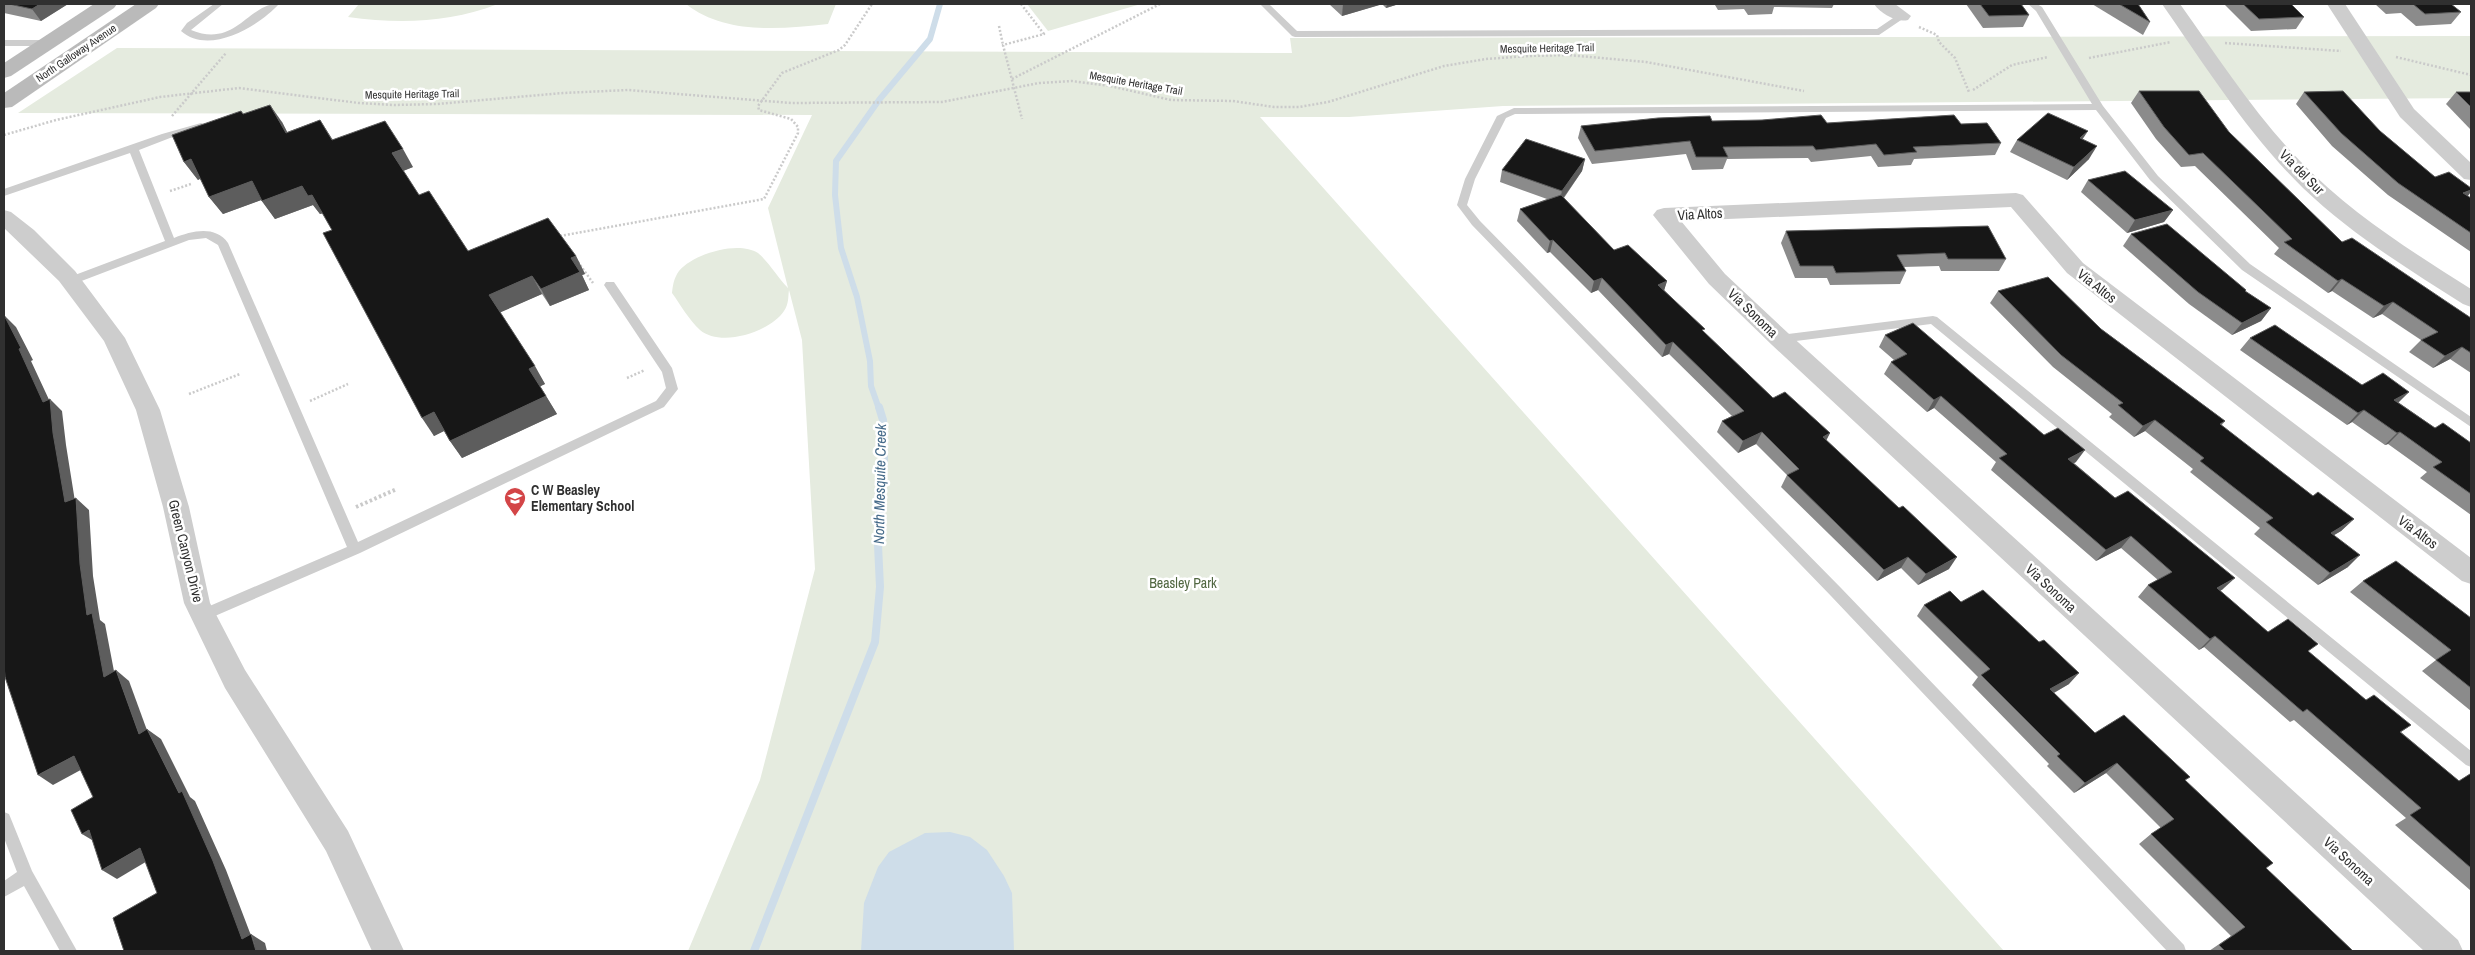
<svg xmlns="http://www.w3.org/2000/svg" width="2475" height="955" font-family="'Archivo Narrow',sans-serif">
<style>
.green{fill:#e5ebdf}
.water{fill:#cedde9}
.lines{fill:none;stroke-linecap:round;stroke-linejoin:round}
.stream-far1{stroke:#cedde9;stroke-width:6}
.stream{stroke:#cedde9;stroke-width:8}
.path-far1{stroke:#cacaca;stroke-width:2.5;stroke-dasharray:2 2;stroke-linecap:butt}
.path{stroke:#cacaca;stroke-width:4;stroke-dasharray:2.5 2.5;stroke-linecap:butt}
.lane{fill:#cdcdcd;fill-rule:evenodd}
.street{fill:#cdcdcd;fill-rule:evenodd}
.secondary{fill:#bababa;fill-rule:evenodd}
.wall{fill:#8b8b8b}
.shaded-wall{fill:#5d5d5d}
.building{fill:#171717;stroke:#5d5d5d}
.labels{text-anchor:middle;stroke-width:5;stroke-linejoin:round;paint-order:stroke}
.far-street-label{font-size:11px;fill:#303030;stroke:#fff}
.street-label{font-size:14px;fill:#303030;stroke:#fff}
.poi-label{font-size:14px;font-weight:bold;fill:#303030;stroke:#fff;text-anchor:start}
.park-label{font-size:14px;fill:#516741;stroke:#fff}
.water-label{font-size:15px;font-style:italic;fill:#466b8a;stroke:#fff}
</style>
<rect width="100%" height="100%" fill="#fff"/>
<!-- green -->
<g class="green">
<path d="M 359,4 L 498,4 C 449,23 399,24 348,17 Z"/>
<path d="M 686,4 L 836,4 L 828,24 C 781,29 725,35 686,4 Z"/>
<polygon points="1027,4 1141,4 1048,31"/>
<path d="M 2471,36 L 2471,98 L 1503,106 L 1349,117 L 1260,117 L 2004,951 L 688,951 L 760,780 L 815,569 L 802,340 L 789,290 C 788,296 789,304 784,311 C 770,332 721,348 700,330 C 689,320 680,304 672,293 C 673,284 674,278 679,271 C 693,254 738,240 758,253 C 769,262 778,278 788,288 L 768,208 L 812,115 L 18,113 L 117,48 L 1292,53 L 1290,38 Z"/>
</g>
<!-- water -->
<polygon class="water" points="950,832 970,837 987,850 1004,876 1012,893 1014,951 861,951 864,903 878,867 889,852 925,833"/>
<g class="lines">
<!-- stream-far1 -->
<polyline class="stream-far1" points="879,409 871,386 870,361 857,297 841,248 835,195 836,161 879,100 930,39 940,4"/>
<!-- stream -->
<polyline class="stream" points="754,951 875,642 880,587 878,545 884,459 883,420 879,407"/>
<!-- path-far1 -->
<g class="path-far1">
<polyline points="1021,4 1044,34 1003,45 1022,119"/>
<polyline points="999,26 1003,45"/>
<polyline points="1919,27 1937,35 1939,42 1955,58 1969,92"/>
<polyline points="2225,43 2341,51"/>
<polyline points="2396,57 2471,75"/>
<polyline points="2089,58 2171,42"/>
<polyline points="1012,79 1160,4"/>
<polyline points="1973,90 2012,65 2048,57"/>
<polyline points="172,116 226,53"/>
<polyline points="4,135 56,120 160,97 239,88 359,103 394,105 437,104 563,93 628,90 791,103 942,102 1039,83 1072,81 1110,86 1171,100 1233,101 1274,107 1299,107 1328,102 1444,66 1486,59 1528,56 1568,55 1646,62 1804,91"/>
<polyline points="170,191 191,184"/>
<polyline points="560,236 764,199 798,133 798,127 791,119 759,110 758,106 782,73 839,50 845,45 872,4"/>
<polyline points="578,262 593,283"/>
<polyline points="627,378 645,370"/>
<polyline points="189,394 240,374"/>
<polyline points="310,401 348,384"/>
</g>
<!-- path -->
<polyline class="path" points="356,507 397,489"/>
<!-- lane -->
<g class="lane">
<path d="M 214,4 L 223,4 L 191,30 C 236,49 249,2 279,4 C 259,26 209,56 181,31 L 187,23 Z"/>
<polygon points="1260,4 1269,4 1297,31 1877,29 1899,14 1907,16 1879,35 1295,37 1292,36"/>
<polygon points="2028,4 2037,4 2042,7 2103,106 2158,176 2250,264 2471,417 2471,427 2242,270 2150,180 2096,110 1515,114 1506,118 1475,179 1467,205 1480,221 1841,588 2184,945 2186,951 2167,951 1831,596 1472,225 1457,205 1465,179 1497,116 1514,108 2092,104 2036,11"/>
<polygon points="4,40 46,40 51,43 46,46 4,46"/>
<path d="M 201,123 L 204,124 L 204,128 L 170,138 L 139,150 L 174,238 C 192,231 215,225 228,243 L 358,542 L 656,401 L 666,388 L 662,372 L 604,285 L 606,282 L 614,282 L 672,368 L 678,389 L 664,407 L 360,553 L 208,619 L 203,621 L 198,619 L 196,615 L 198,611 L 347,547 L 218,245 L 206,238 L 189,240 L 71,285 L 65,281 L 67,278 L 165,241 L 130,153 L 4,196 L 4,189 L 162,134 Z"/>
<polygon points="1933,316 1937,317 2471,751 2471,767 2466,765 1931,324 1780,343 1774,339 1780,335"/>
<polygon points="4,812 9,814 32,871 77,951 60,951 24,886 4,897 4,881 17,872 4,838"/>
</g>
<!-- street -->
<g class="street">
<path d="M 1874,4 L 1895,4 L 1911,16 L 1908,20 C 1897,23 1881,14 1874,4 Z"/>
<path d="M 2162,4 L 2180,4 C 2218,57 2254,114 2300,161 C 2350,213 2411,251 2471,289 L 2471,307 L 2463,304 C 2408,269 2351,234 2303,188 C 2248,134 2206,67 2162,4 Z"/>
<polygon points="2327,4 2345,4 2414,109 2471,163 2471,180 2464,179 2400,117"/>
<polygon points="2016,193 2023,195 2083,263 2471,558 2471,584 2462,581 2067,273 2011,207 1681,221 1725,274 1788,333 2458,940 2463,951 2424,951 1772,345 1709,284 1653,215 1657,210 1664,208"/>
<polygon points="4,210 11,212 34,230 75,271 125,338 160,410 189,507 210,603 245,670 348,831 404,951 372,951 326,851 225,688 184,603 163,507 136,410 104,341 59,281 4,228"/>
</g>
<!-- secondary -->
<g class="secondary">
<polygon points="94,4 117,4 114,8 11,76 4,78 4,63"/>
<polygon points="136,4 159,4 156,8 12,107 4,108 4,93"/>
</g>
</g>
<!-- wall -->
<g class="wall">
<polygon points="4,4 68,4 41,21 4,13"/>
<polygon points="1329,4 1399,4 1386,8 1382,4 1342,16"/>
<polygon points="1703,4 1834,4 1832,8 1774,7 1772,14 1748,15 1744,9 1718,10 1715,5"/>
<polygon points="1966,4 2021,4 2029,15 2023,27 1983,28"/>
<polygon points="2092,4 2138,4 2150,22 2143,35"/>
<polygon points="2226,4 2291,4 2304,17 2296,29 2251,31 2225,5"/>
<polygon points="2375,4 2451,4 2461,12 2451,24 2416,26 2401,13 2386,14"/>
<polygon points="2139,91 2229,132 2342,242 2450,304 2471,318 2471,373 2450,359 2433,368 2409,352 2421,340 2382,314 2373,318 2332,291 2328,293 2274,254 2279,248 2195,166 2181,167 2156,139 2131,103"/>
<polygon points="2304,92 2380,131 2435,177 2471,198 2471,252 2388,195 2332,146 2296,104"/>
<polygon points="2456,92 2471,92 2471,130 2446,104"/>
<polygon points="243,114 282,122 287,132 320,120 333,140 413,167 403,171 419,195 468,251 576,256 585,274 582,275 589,290 550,306 542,294 500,312 545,384 540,386 557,414 462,458 450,441 444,431 434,436 332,230 323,213 320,214 313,205 275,219 261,200 223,214 209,197 200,178 198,180 184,162"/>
<polygon points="1712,121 1827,123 1961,124 2001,143 1995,155 1914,159 1911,165 1878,167 1871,156 1811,162 1808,158 1727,159 1723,169 1692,170 1686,154 1592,164 1578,138 1581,126"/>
<polygon points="2017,140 2083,140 2089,159 2067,180 2010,152"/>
<polygon points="1585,159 1582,171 1564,198 1614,250 1667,281 1664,290 1704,332 1773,398 1830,433 1826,440 1949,569 1918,585 1901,568 1877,581 1781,487 1787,475 1756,444 1738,453 1717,432 1722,421 1732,416 1669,354 1662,357 1598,290 1591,293 1550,252 1547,253 1517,221 1520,209 1547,199 1500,182 1502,170"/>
<polygon points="2088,180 2173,210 2164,222 2127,233 2081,192"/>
<polygon points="1786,231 2006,259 1999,271 1941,271 1939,266 1903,267 1906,271 1900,284 1830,285 1827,278 1795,278 1781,243"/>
<polygon points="2131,234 2245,291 2271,308 2261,321 2232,335 2189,304 2123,246"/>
<polygon points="1998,291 2101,329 2225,421 2221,426 2313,496 2354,519 2341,531 2334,535 2348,567 2318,585 2254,534 2260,528 2190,472 2193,469 2145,431 2134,437 2109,417 2112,414 2053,367 1990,303"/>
<polygon points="1885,335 2044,435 2076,462 2074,463 2223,589 2220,591 2268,632 2309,652 2366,700 2411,725 2401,732 2459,781 2470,774 2471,775 2471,889 2470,890 2395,825 2406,818 2294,720 2290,722 2204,647 2199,650 2138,597 2148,585 2158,580 2121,548 2096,561 1991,470 1996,462 1934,408 1927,412 1884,374 1891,362 1894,360 1879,347"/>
<polygon points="2250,338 2362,385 2409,392 2398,402 2435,428 2471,443 2471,515 2420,478 2427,472 2388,444 2385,445 2352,422 2347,425 2240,350"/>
<polygon points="2363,581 2471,618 2471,711 2422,671 2436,660 2350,592"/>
<polygon points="1961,602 2069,684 2054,693 2095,733 2185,780 2266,868 2353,951 2209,951 2231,936 2139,844 2151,834 2161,828 2106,773 2074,793 2047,766 2049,764 1972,685 1978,677 1917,616 1924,605"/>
</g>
<!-- shaded-wall -->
<g class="shaded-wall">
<polygon points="40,4 68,4 41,21 32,9"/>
<polygon points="1343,4 1383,4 1342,16"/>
<polygon points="1387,4 1399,4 1386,8"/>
<polygon points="270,105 282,122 297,151 286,133"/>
<polygon points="2088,131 2080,143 2080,138"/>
<polygon points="2097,146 2089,159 2067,180 2074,167"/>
<polygon points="403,149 413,167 403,171 392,153"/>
<polygon points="191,159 204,177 198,180 184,162"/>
<polygon points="1585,159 1582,171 1559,204 1562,191"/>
<polygon points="252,181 264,199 223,214 209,197"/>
<polygon points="302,186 312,195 324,213 320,214 313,205 275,219 262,201"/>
<polygon points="2471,190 2471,192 2463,202 2463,193"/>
<polygon points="2173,210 2164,222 2127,233 2135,220"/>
<polygon points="1553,240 1550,252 1547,253 1550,241"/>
<polygon points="576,256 585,274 582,275 589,290 550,306 541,289 571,258"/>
<polygon points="532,276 542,294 499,313 489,295"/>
<polygon points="1602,278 1598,290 1591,293 1594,281"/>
<polygon points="2342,279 2332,291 2328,293 2338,281"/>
<polygon points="1667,281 1663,294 1658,285"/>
<polygon points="2393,302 2382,314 2373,318 2384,306"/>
<polygon points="2271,308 2261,321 2232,335 2242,323"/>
<polygon points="4,315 16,327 33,360 31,361 51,404 50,399 62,411 66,445 77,514 76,498 89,510 93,576 100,620 105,624 117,687 104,677 87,615 65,502"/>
<polygon points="1673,342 1669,354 1662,357 1666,345"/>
<polygon points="2462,347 2450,359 2433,368 2445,356"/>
<polygon points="535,366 545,384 539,387 529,369"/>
<polygon points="2409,392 2397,404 2394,400"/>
<polygon points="546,396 557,414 462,458 450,441"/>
<polygon points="1941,396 1934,408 1927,412 1934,400"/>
<polygon points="2364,410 2352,422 2347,425 2358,413"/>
<polygon points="434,412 446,430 434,436 422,418"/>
<polygon points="2155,420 2145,431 2134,437 2143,426"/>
<polygon points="1762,432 1756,444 1738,453 1743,441"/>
<polygon points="2400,432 2388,444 2385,445 2397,433"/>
<polygon points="1830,433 1824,445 1823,437"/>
<polygon points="2085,450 2076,462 2059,471 2068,459"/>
<polygon points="2354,519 2341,531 2319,544 2331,533"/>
<polygon points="2131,536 2121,548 2096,561 2106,550"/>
<polygon points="2360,555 2348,567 2318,585 2330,573"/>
<polygon points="1908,557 1901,568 1877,581 1884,570"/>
<polygon points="1957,557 1949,569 1918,585 1926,574"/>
<polygon points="2235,578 2223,589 2206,600 2217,588"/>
<polygon points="2215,636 2204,647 2199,650 2210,639"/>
<polygon points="116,670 129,681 152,744 139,734"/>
<polygon points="2079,673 2069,684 2041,700 2050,689"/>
<polygon points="147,729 161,739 190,797 195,801 226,870 255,946 251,934 265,943 267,951 256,951 242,939 179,793"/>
<polygon points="74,756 88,766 53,785 38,775"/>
<polygon points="2117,763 2106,773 2074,793 2085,783"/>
<polygon points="89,830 97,843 82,834"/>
<polygon points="140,848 154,857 117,879 102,870"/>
</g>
<!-- building -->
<g class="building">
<polygon points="9,4 40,4 32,9"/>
<polygon points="1980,4 2021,4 2029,15 1989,16"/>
<polygon points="2119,4 2138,4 2150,22"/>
<polygon points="2243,4 2291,4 2304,17 2259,19"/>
<polygon points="2413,4 2451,4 2461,12 2425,14"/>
<polygon points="2139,91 2199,91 2229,132 2342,242 2352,238 2450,304 2471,318 2471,353 2462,347 2445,356 2421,340 2438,332 2393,302 2384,306 2342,279 2338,281 2284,242 2292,239 2203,153 2189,155 2164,127"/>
<polygon points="2343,91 2380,131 2435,177 2449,172 2471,188 2471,190 2463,193 2471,198 2471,233 2398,183 2341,133 2304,92"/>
<polygon points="2456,92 2471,92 2471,107"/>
<polygon points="270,105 286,133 320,120 332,140 385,121 403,149 392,153 419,195 429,191 468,251 548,218 576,256 571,258 580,272 541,289 532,276 489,295 535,366 529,369 546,396 450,441 434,412 422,418 323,233 332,230 312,195 308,196 302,186 262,201 252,181 209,197 191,159 184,162 172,135 241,111 243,114"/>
<polygon points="2048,113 2088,131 2080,138 2097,146 2074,167 2017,140"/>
<polygon points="1821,115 1827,123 1954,115 1961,124 1987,123 2001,143 1913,147 1917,152 1884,155 1876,144 1816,150 1813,146 1723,147 1728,157 1696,157 1690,141 1595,151 1581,126 1658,118 1710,116 1712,121 1762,120"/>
<polygon points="1526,139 1585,159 1562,191 1502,170"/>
<polygon points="2125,171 2173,210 2135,220 2088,180"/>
<polygon points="1561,195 1614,250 1628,245 1667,281 1658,285 1705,329 1702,330 1773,398 1785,392 1830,433 1823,437 1899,508 1903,506 1957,557 1926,574 1908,557 1884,570 1787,475 1799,469 1762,432 1743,441 1722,421 1744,411 1673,342 1666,345 1602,278 1594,281 1553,240 1550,241 1520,209"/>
<polygon points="2167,224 2246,290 2245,291 2271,308 2242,323 2198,292 2131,234"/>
<polygon points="1988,226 2006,259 1948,259 1945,253 1897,255 1906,271 1836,273 1833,266 1800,266 1786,231"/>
<polygon points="2048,277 2101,329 2225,421 2220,424 2313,496 2318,492 2354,519 2331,533 2360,555 2330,573 2266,522 2273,518 2200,461 2204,458 2155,420 2143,426 2118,405 2123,403 2061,355 1998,291"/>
<polygon points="4,315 21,348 19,349 43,402 50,399 53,433 65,502 76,498 80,564 87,615 92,613 104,677 116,670 139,734 147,729 179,793 182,791 213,861 242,939 251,934 256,951 124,951 113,918 157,893 140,848 102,870 89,830 82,834 71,810 93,797 74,756 38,775 5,677 4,665"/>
<polygon points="1913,323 2044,435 2058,428 2085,450 2068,459 2115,498 2128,491 2235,578 2217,588 2268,632 2288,619 2318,644 2308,651 2366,700 2374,695 2411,725 2400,732 2459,781 2470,774 2471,775 2471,868 2410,815 2421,808 2307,709 2303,712 2215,636 2210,639 2148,585 2172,572 2131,536 2106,550 1999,458 2007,454 1941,396 1934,400 1891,362 1907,354 1885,335"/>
<polygon points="2275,325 2362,385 2383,373 2409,392 2394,400 2435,428 2443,423 2471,443 2471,494 2433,467 2442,462 2400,432 2397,433 2364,410 2358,413 2250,338"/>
<polygon points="2396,561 2471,618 2471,688 2436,660 2451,650 2363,581"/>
<polygon points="1983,590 2039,642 2044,640 2079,673 2050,689 2095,733 2124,715 2190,777 2185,780 2273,863 2266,868 2353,951 2225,951 2219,945 2245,927 2151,834 2174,819 2117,763 2085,783 2057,756 2060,754 1981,675 1990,669 1924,605 1950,591 1961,602"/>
</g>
<!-- icons -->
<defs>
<g id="school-pin" transform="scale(1.125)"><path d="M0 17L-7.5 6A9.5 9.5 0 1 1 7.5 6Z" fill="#d34547" stroke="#fff"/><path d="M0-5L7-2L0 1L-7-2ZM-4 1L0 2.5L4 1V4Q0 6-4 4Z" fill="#fff"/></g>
</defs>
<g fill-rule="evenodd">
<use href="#school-pin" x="515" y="498"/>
</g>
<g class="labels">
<!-- far-street labels -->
<g class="far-street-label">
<text transform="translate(1547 48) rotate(-1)" y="4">Mesquite Heritage Trail</text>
<text transform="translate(76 53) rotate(-34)" y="4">North Galloway Avenue</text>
<text transform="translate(1136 83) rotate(10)" y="4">Mesquite Heritage Trail</text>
<text transform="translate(412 94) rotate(-1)" y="4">Mesquite Heritage Trail</text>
</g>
<!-- street labels -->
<g class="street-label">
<text transform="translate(2302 172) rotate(45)" y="5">Via del Sur</text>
<text transform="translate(1700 214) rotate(-3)" y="5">Via Altos</text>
<text transform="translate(2097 286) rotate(38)" y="5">Via Altos</text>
<text transform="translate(1753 313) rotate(44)" y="5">Via Sonoma</text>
<text transform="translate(2418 532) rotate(37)" y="5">Via Altos</text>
<text transform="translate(186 551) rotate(76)" y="5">Green Canyon Drive</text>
<text transform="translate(2051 588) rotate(43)" y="5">Via Sonoma</text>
<text transform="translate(2349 861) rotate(43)" y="5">Via Sonoma</text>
</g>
<!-- poi labels -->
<g class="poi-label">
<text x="531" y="495">C W Beasley<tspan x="531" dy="16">Elementary School</tspan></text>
</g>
<!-- park labels -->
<g class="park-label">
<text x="1183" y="588">Beasley Park</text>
</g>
<!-- water labels -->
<g class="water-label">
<text transform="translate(880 484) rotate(-89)" y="5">North Mesquite Creek</text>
</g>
</g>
<!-- border -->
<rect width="2475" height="955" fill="none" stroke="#303030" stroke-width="10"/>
</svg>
